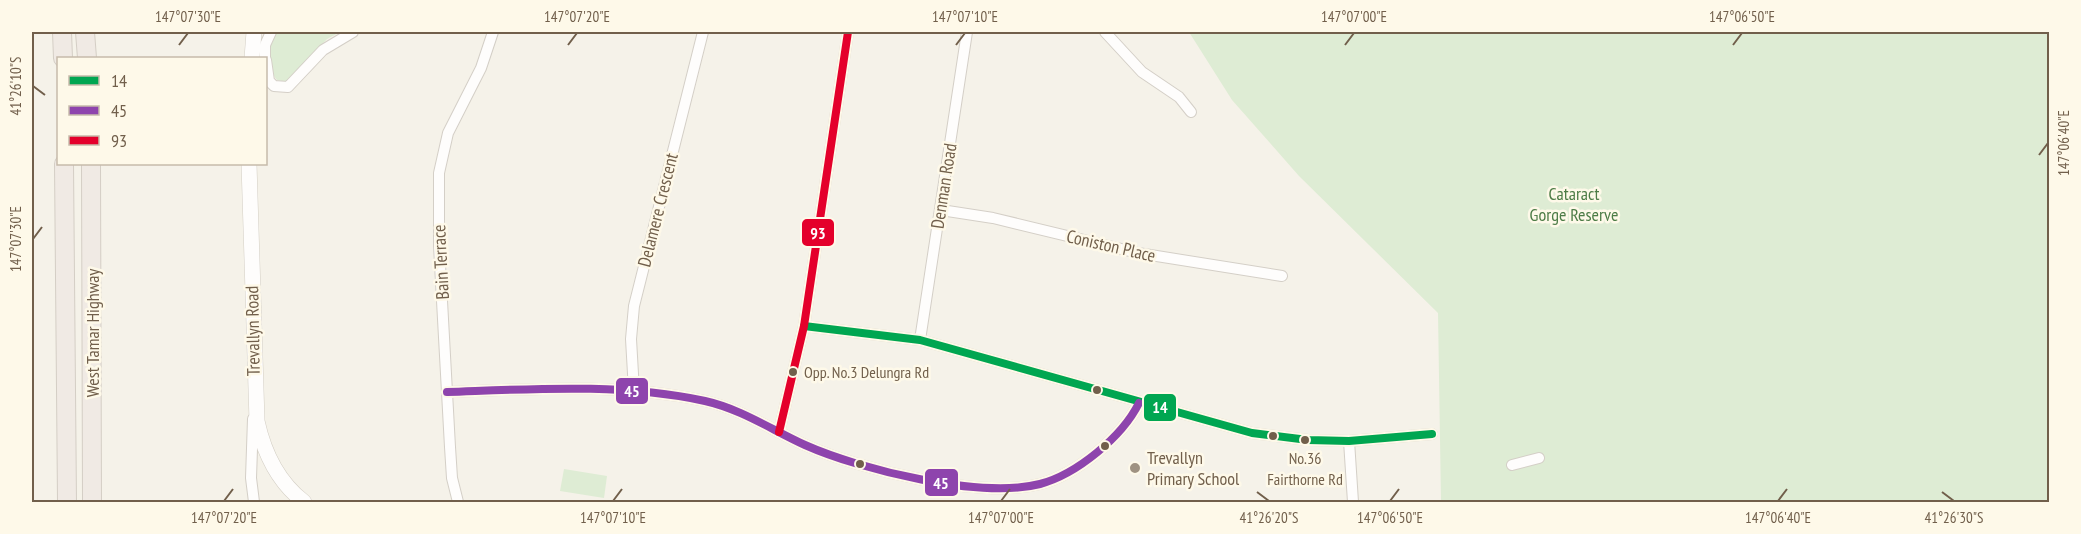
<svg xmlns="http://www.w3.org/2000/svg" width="2081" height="534" font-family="'PT Sans Narrow',sans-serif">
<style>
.green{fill:#deecd4}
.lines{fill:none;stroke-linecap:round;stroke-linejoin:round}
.street-casing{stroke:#d4cfc7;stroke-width:12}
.secondary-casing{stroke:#d3cec4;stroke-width:16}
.highway-casing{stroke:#d4cec5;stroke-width:20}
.street{stroke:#fefdfc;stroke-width:10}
.secondary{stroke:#fefdfc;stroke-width:15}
.highway{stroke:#f0eae4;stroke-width:18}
.bus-1-casing{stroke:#fef9e9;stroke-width:12}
.bus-2-casing{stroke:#fef9e9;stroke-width:12}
.bus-3-casing{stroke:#fef9e9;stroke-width:12}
.bus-1{stroke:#00a651;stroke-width:8}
.bus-2{stroke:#8e44ad;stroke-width:8}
.bus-3{stroke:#e4002b;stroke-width:8}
.ticks{fill:none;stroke:#715f4b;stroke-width:2}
.bus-dot{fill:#715f4b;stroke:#fef9e9;stroke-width:2}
.poi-dot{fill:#9f9282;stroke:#fef9e9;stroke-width:2}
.labels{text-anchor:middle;stroke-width:5;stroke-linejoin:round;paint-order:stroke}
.bus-label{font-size:16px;fill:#715f4b;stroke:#fef9e9;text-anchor:start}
.street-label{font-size:18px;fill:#715f4b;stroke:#fef9e9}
.park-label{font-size:18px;fill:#4d7c46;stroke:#fef9e9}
.poi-label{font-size:18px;fill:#715f4b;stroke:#fef9e9;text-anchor:start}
.line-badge{stroke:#fef9e9;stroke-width:2}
.badge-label{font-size:16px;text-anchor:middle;font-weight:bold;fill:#fff}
.neatline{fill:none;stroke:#715f4b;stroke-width:2}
.ticks-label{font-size:15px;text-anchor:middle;fill:#715f4b}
</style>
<rect width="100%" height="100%" fill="#f5f2e9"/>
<!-- green -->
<g class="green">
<path d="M 275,32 L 340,32 L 327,39 L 287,82 L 277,80 C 265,66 269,48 275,32 Z"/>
<polygon points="1189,32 2049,32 2049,502 1441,502 1438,313 1299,176 1232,100"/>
<polygon points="564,469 607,476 604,498 560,491"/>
</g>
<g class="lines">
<!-- street casing -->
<g class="street-casing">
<g id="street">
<polyline points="1105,32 1142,72 1179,97 1191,112"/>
<polyline points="265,58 265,45 271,32"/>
<polyline points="266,60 269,81 274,86 288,87 323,50 353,32"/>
<polyline points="941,210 993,218 1138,253 1282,276"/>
<polyline points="804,326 920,340 1252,433 1308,440 1349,441 1432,434"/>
<polyline points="920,340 967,32"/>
<polyline points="634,391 631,339 634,306 703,32"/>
<path d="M 447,392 C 533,389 621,383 705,401 C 741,409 772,430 805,445 C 861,470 981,499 1040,484 C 1077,474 1122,437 1139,403"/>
<polyline points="253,419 251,478 254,502"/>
<polyline points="779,432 804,326 848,32"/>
<polyline points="1349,441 1353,502"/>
<polyline points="1512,465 1539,458"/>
<polyline points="458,502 452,478 450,447 439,246 439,173 448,133 481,68 493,32"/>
</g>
</g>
<!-- secondary casing -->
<g class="secondary-casing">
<g id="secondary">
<polyline points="252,58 254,32"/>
<path d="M 249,164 L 257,421 C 264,453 278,482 304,502"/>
</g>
</g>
<!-- highway casing -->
<g class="highway-casing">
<g id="highway">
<polyline points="62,32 63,58"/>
<polyline points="85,32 87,58"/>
<polyline points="64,164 67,502"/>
<polyline points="91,164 92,502"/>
</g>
</g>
<!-- street -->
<use href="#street" class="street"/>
<!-- secondary -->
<use href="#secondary" class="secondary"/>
<!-- highway -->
<use href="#highway" class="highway"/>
<!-- bus-1 casing -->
<g class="bus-1-casing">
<polyline id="bus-1" points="804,326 920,340 1252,433 1308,440 1349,441 1432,434"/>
</g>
<!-- bus-2 casing -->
<g class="bus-2-casing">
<path id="bus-2" d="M 447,392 C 533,389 621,383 705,401 C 741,409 772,430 805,445 C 861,470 981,499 1040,484 C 1077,474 1122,437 1139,403"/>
</g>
<!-- bus-3 casing -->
<g class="bus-3-casing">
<polyline id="bus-3" points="779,432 804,326 848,32"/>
</g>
<!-- bus-1 -->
<use href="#bus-1" class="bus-1"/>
<!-- bus-2 -->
<use href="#bus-2" class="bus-2"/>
<!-- bus-3 -->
<use href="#bus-3" class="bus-3"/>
</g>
<!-- ticks -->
<path class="ticks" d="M 179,45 L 188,33M 568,45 L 577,33M 956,45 L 965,33M 1345,45 L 1354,33M 1733,45 L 1742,33M 33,86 L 45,95M 2039,155 L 2048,143M 33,239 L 42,227M 1257,492 L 1269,501M 1942,492 L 1954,501M 224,501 L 233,489M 613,501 L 622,489M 1001,501 L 1010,489M 1390,501 L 1399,489M 1778,501 L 1787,489"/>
<!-- markers -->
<g class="bus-dot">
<circle cx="793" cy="372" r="5"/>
<circle cx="1097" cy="390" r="5"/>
<circle cx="1273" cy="436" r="5"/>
<circle cx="1305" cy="440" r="5"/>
<circle cx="1105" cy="446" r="5"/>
<circle cx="860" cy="464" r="5"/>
</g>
<circle class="poi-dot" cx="1135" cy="468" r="6"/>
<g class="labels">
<!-- bus labels -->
<g class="bus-label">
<text x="804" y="378">Opp. No.3 Delungra Rd</text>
<text x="1305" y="464" text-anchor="middle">No.36<tspan x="1305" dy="21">Fairthorne Rd</tspan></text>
</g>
<!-- street labels -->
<g class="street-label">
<text transform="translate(944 186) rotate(-81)" y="6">Denman Road</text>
<text transform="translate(658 210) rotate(-76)" y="6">Delamere Crescent</text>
<text transform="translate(1111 246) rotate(13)" y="6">Coniston Place</text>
<text transform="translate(441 262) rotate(-93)" y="6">Bain Terrace</text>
<text transform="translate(253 331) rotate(-91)" y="6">Trevallyn Road</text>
<text transform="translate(93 333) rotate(-90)" y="6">West Tamar Highway</text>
</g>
<!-- park labels -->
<g class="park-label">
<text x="1574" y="200">Cataract<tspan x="1574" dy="21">Gorge Reserve</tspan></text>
</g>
<!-- poi labels -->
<g class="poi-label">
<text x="1147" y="464">Trevallyn<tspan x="1147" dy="21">Primary School</tspan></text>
</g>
</g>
<g class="line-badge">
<rect x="801" y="218" width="34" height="29" rx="6" fill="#e4002b"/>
<rect x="615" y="377" width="34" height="28" rx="6" fill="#8e44ad"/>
<rect x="1143" y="393" width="34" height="29" rx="6" fill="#00a651"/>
<rect x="924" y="468" width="35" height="29" rx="6" fill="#8e44ad"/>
</g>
<g class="badge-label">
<text x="818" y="239">93</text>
<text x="632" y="397">45</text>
<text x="1160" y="413">14</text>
<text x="941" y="489">45</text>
</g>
<!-- border -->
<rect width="2081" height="534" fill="none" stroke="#fef9e9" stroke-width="66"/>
<!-- legend -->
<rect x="57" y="57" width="210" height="108" fill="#fef9e9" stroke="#c6bbaa" stroke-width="1.5"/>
<rect x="69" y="76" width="30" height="9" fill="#00a651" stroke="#c6bbaa" stroke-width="1.5"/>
<text x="111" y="87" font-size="18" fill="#715f4b">14</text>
<rect x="69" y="106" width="30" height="9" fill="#8e44ad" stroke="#c6bbaa" stroke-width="1.5"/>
<text x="111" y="117" font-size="18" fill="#715f4b">45</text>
<rect x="69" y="136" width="30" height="9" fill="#e4002b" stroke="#c6bbaa" stroke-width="1.5"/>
<text x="111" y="147" font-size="18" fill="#715f4b">93</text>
<rect x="33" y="33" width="2015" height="468" class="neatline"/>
<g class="ticks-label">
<text x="188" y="22">147°07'30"E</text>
<text x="577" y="22">147°07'20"E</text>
<text x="965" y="22">147°07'10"E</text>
<text x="1354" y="22">147°07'00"E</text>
<text x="1742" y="22">147°06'50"E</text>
<text transform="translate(16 86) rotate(-90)" y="5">41°26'10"S</text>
<text transform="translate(2064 143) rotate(-90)" y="5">147°06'40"E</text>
<text transform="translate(16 239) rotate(-90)" y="5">147°07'30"E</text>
<text x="224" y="523">147°07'20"E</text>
<text x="613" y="523">147°07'10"E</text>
<text x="1001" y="523">147°07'00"E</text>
<text x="1269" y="523">41°26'20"S</text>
<text x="1390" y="523">147°06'50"E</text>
<text x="1778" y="523">147°06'40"E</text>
<text x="1954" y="523">41°26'30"S</text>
</g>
</svg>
